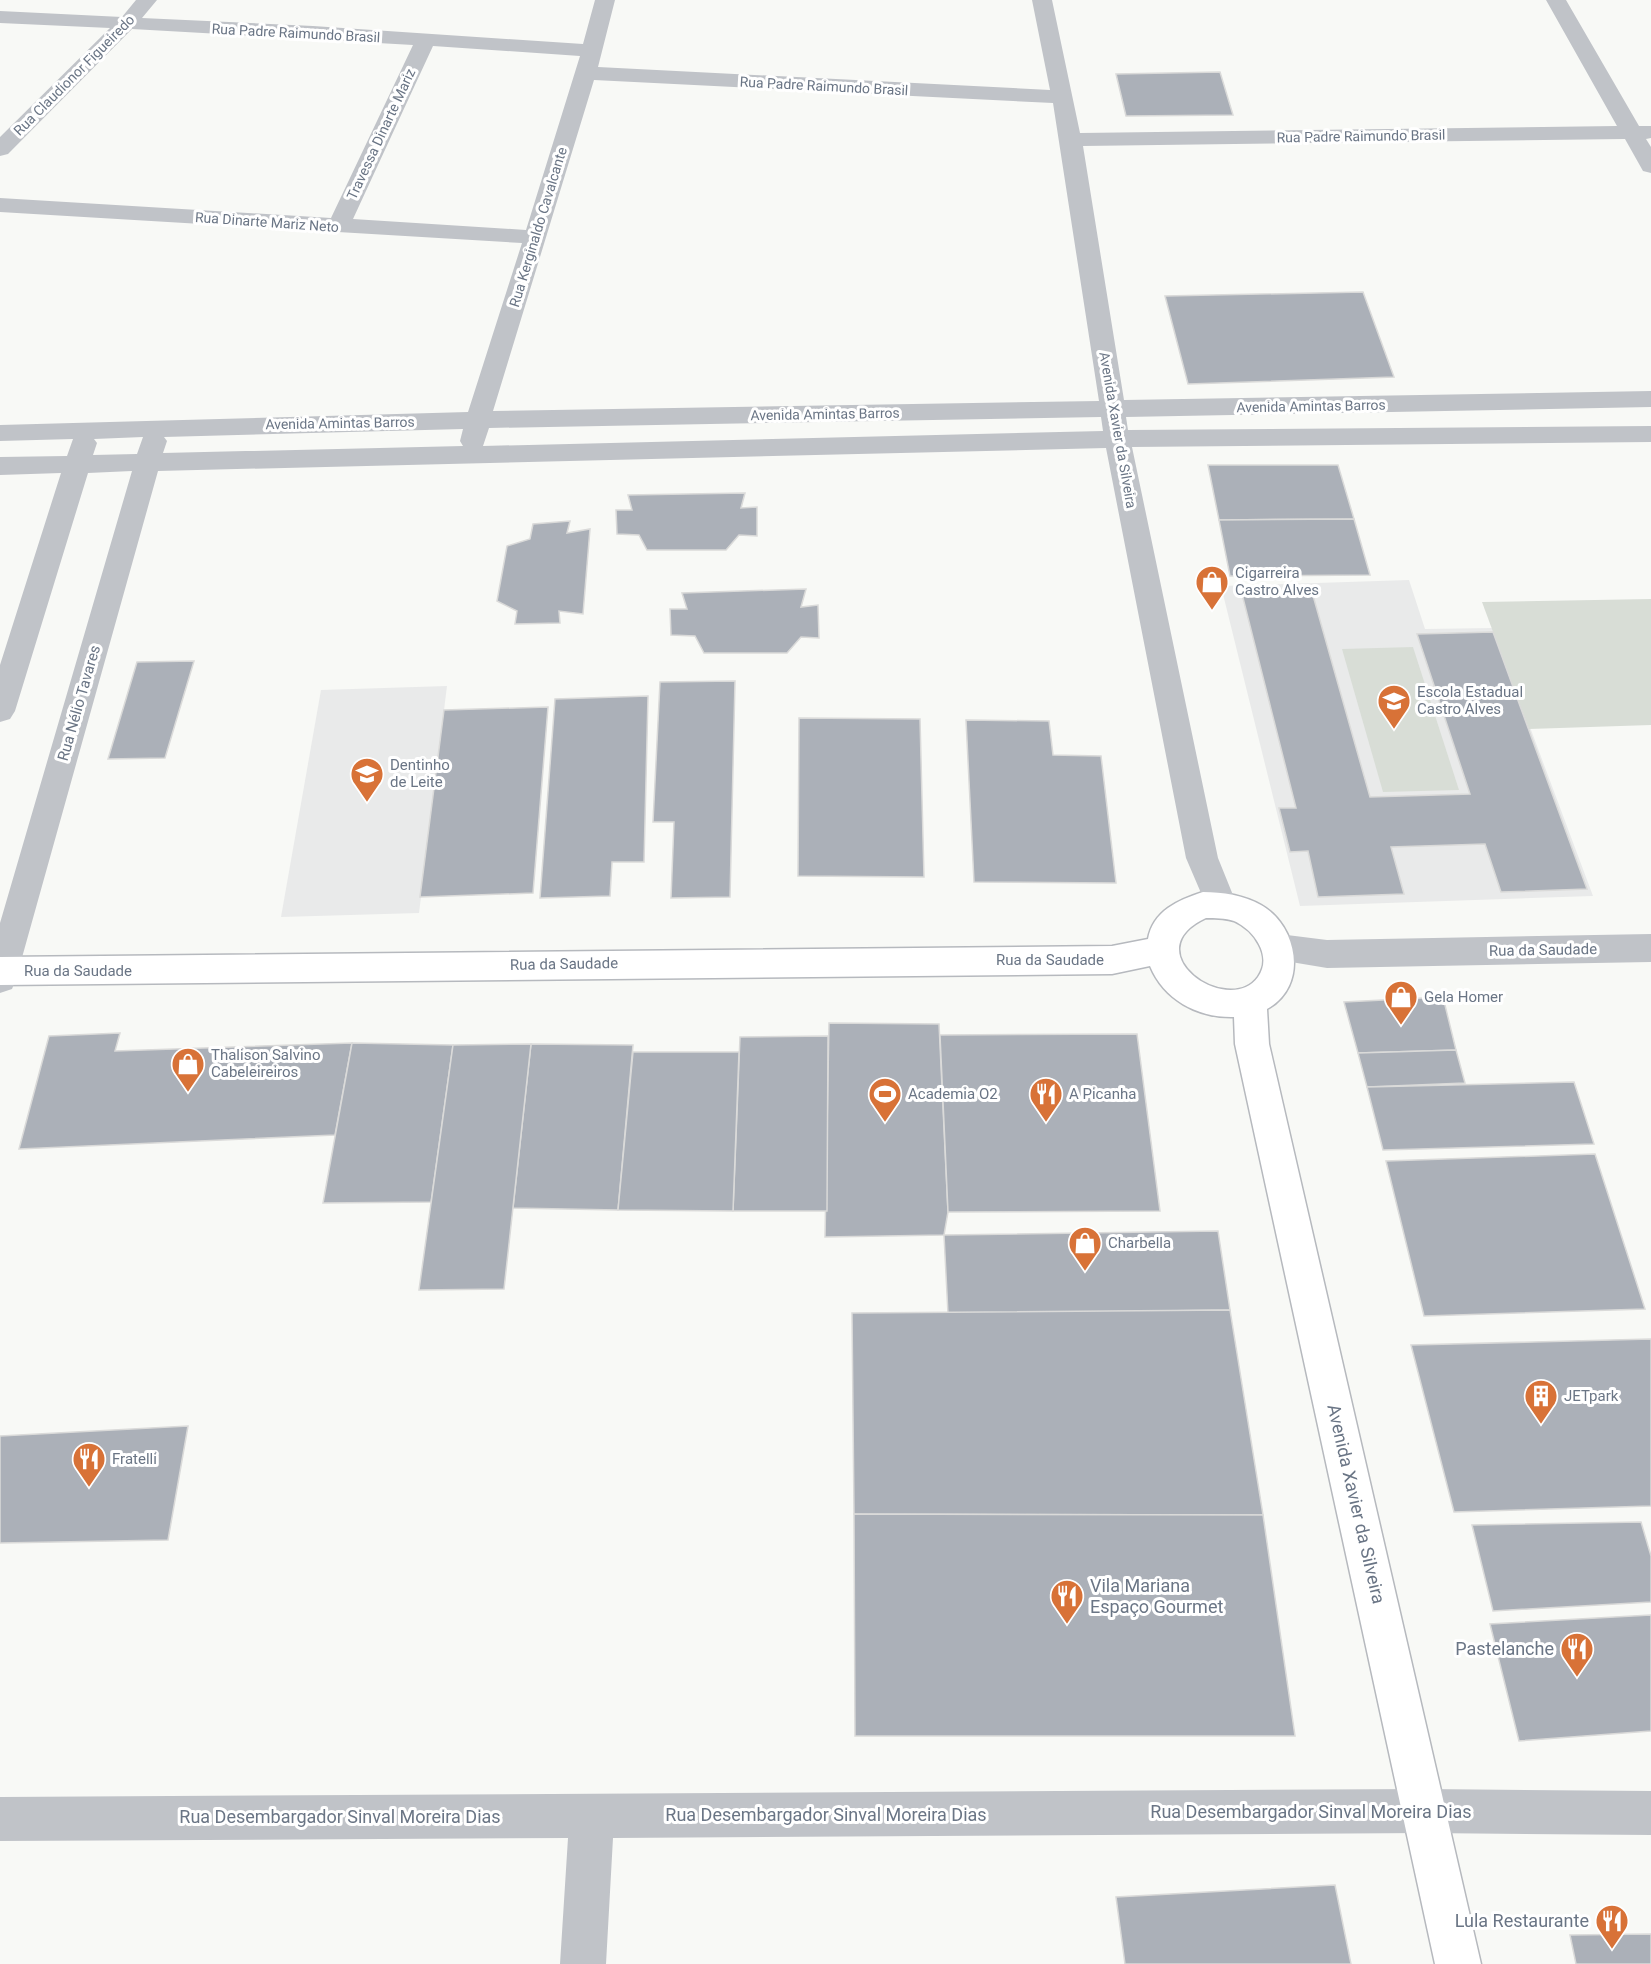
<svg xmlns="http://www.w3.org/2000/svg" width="1651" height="1964" font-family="Roboto,sans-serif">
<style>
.built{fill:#e9eaea}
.green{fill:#d8ddd6}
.building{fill:#abb0b8;stroke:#dadad9;stroke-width:1.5}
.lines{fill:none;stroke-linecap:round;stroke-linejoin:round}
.major-casing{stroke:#b6b9be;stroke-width:3}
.minor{fill:#c0c3c8;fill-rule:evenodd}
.major{fill:#fff;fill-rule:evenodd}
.labels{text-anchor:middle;stroke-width:6;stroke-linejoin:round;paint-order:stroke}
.far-street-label{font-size:14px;fill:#6a7585;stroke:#fff}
.poi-label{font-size:15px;fill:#6a7585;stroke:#fff;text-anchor:start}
.street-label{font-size:15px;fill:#6a7585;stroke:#fff}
.near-street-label{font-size:18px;fill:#6a7585;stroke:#fff}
.near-poi-label{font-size:18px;fill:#6a7585;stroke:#fff;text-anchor:end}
</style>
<rect width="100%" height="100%" fill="#f8f9f6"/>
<!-- built -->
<g class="built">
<polygon points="1409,580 1425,629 1493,628 1593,896 1300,906 1221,586"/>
<polygon points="447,686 419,913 281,917 321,690"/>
</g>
<!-- green -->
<g class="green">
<polygon points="1651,599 1651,725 1529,729 1482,602"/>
<polygon points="1413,647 1459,790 1383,792 1342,649"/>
</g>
<!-- building -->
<g class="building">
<polygon points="1220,72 1233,115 1126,116 1116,74"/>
<polygon points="1363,292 1394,377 1188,384 1165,296"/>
<polygon points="1208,465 1338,465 1354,519 1219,520"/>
<polygon points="745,493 741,508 757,507 757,536 739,535 726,550 647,550 639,535 617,534 616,510 632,510 628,495"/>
<polygon points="1354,519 1370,575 1230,576 1219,520"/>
<polygon points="570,521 567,533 590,529 583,614 559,611 560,623 515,624 517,611 497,601 507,546 530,539 533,524"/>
<polygon points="806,589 801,607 818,605 819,638 801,637 787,653 704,653 695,636 671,635 670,609 687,609 682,593"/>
<polygon points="1312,592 1370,797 1470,794 1417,634 1493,632 1587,889 1501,892 1485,844 1391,847 1404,894 1318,897 1308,851 1290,852 1279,808 1296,808 1242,594"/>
<polygon points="194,661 165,758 108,759 137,662"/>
<polygon points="735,681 730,897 671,898 674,822 653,822 660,682"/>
<polygon points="648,696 644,862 612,862 610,896 540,898 555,699"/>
<polygon points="548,707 533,893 420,897 444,710"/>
<polygon points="799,718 920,719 924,877 798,876"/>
<polygon points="966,720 1049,721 1053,755 1101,756 1116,883 974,882"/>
<polygon points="1443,997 1456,1050 1358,1053 1344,1002"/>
<polygon points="829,1023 939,1024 948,1212 944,1235 825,1237"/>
<polygon points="120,1033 115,1051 352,1043 335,1135 19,1149 49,1036"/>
<polygon points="1137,1034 1160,1211 948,1212 940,1035"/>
<polygon points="828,1036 827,1211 733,1211 740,1037"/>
<polygon points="352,1043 453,1045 431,1202 323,1203"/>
<polygon points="531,1044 633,1045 618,1210 513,1208"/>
<polygon points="531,1044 504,1289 419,1290 453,1045"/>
<polygon points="1456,1050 1465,1083 1367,1087 1358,1053"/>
<polygon points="633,1052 739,1052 733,1211 618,1210"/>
<polygon points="1574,1082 1594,1144 1383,1150 1367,1087"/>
<polygon points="1595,1154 1645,1309 1424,1316 1386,1161"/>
<polygon points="1218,1231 1230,1310 948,1314 944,1235"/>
<polygon points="1230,1310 1263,1515 854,1514 852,1313"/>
<polygon points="1651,1339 1651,1506 1454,1512 1411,1345"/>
<polygon points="188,1426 168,1540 0,1543 0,1436"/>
<polygon points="854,1514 1263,1515 1295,1736 855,1736"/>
<polygon points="1641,1522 1651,1556 1651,1602 1493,1611 1472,1525"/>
<polygon points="1651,1615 1651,1731 1519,1741 1490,1624"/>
<polygon points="1335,1885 1351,1964 1125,1964 1116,1897"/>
<polygon points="1651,1934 1651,1964 1576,1964 1570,1935"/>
</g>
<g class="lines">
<!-- major casing -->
<g class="major-casing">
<path id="major" d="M 1203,892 C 1223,892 1243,895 1261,905 C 1298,926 1309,986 1267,1009 L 1269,1044 L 1481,1964 L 1435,1964 L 1235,1044 L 1234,1017 C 1198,1018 1164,1000 1150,966 L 1112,974 L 0,985 L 0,957 L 1112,946 L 1148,939 C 1153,911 1178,900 1203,892 ZM 1206,918 C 1215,918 1225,918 1234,921 C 1254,930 1273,956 1258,977 C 1228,1018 1133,952 1206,918 Z"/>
</g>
<!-- minor -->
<g class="minor">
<path d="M 136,0 L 157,0 L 142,18 L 313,26 L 583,44 L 595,0 L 615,0 L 598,67 L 1050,90 L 1032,0 L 1052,0 L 1080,133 L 1617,126 L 1546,0 L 1566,0 L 1639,126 L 1651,126 L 1651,138 L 1646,139 L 1651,147 L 1651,173 L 1643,171 L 1625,139 L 1083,146 L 1124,400 L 1651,391 L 1651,407 L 1126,417 L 1128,430 L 1651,426 L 1651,442 L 1132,447 L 1218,858 L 1237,905 L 1232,914 L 1221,918 L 1210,914 L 1186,858 L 1106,448 L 158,471 L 16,979 L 12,989 L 0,993 L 0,923 L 132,471 L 88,473 L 15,711 L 10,719 L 0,722 L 0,665 L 61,473 L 0,475 L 0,457 L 67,456 L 73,439 L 0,441 L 0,425 L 468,412 L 522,243 L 0,212 L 0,198 L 331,218 L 413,45 L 132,29 L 8,154 L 0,156 L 0,137 L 110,28 L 0,23 L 0,11 L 122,17 ZM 433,46 L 580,56 L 526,230 L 353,219 ZM 594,80 L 1053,103 L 1099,401 L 493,411 ZM 1101,417 L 1103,431 L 483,446 L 489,428 ZM 463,429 L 460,441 L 463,446 L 163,453 L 167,441 L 164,437 ZM 143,437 L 137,454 L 93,455 L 97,443 L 94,439 Z"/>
<polygon points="1279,934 1327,940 1651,934 1651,962 1327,968 1267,958 1263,948 1267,938"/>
<polygon points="1425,1789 1651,1791 1651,1835 1425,1833 613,1838 606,1964 560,1964 568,1838 0,1841 0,1797"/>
</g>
<!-- major -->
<use href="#major" class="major"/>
</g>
<!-- icons -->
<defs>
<g id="shop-pin" transform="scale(1.725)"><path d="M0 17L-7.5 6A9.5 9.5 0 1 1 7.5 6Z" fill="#d87237" stroke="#fff"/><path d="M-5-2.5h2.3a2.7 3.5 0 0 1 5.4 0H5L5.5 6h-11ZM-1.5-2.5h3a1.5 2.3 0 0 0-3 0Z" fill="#fff"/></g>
<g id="school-pin" transform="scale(1.725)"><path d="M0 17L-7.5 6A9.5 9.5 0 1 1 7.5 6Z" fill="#d87237" stroke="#fff"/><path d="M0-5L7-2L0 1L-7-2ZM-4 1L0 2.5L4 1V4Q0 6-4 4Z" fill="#fff"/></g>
<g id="stadium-pin" transform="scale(1.725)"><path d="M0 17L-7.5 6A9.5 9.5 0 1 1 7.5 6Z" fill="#d87237" stroke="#fff"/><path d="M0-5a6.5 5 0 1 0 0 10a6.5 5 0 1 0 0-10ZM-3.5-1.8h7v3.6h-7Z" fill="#fff"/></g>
<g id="restaurant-pin" transform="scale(1.725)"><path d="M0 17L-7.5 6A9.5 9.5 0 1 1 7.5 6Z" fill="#d87237" stroke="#fff"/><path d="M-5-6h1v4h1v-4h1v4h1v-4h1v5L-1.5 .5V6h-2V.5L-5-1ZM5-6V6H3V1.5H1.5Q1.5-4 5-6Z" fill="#fff"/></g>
<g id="building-pin" transform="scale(1.725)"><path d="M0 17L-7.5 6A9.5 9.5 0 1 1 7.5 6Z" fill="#d87237" stroke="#fff"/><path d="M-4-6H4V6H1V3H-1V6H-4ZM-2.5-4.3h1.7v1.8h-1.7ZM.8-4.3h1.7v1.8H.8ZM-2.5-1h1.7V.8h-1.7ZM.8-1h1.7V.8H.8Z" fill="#fff"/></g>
</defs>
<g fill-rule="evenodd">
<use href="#shop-pin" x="1212" y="582"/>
<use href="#school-pin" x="1394" y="701"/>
<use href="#school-pin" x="367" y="774"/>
<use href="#shop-pin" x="1401" y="997"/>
<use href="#shop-pin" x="188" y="1064"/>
<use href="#stadium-pin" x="885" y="1094"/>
<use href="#restaurant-pin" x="1046" y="1094"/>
<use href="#shop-pin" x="1085" y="1243"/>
<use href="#building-pin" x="1541" y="1396"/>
<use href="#restaurant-pin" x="89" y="1459"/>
<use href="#restaurant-pin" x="1067" y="1596"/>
<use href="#restaurant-pin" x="1577" y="1649"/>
<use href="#restaurant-pin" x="1612" y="1921"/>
</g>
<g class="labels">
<!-- far-street labels -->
<g class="far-street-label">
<text transform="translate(296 33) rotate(3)" y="5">Rua Padre Raimundo Brasil</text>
<text transform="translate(74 75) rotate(-45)" y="5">Rua Claudionor Figueiredo</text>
<text transform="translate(824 86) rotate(3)" y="5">Rua Padre Raimundo Brasil</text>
<text transform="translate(381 134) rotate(-65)" y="5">Travessa Dinarte Mariz</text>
<text transform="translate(1361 136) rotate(-1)" y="5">Rua Padre Raimundo Brasil</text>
<text transform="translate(267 222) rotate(4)" y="5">Rua Dinarte Mariz Neto</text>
<text transform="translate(538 227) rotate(-73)" y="5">Rua Kerginaldo Cavalcante</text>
<text transform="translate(1311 406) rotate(-1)" y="5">Avenida Amintas Barros</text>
<text transform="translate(825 414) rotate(-1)" y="5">Avenida Amintas Barros</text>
<text transform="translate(340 423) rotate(-1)" y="5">Avenida Amintas Barros</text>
<text transform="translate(1118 430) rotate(80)" y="5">Avenida Xavier da Silveira</text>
</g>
<!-- poi labels -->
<g class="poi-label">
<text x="1235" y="578">Cigarreira<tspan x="1235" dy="17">Castro Alves</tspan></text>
<text x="1417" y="697">Escola Estadual<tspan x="1417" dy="17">Castro Alves</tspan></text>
<text x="390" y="770">Dentinho<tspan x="390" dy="17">de Leite</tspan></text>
<text x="1424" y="1002">Gela Homer</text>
<text x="211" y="1060">Thalison Salvino<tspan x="211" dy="17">Cabeleireiros</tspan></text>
<text x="908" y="1099">Academia O2</text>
<text x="1069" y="1099">A Picanha</text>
<text x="1108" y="1248">Charbella</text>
<text x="1564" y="1401">JETpark</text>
<text x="112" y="1464">Fratelli</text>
</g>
<!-- street labels -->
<g class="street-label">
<text transform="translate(79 703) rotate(-74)" y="5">Rua Nélio Tavares</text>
<text transform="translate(1543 950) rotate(-1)" y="5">Rua da Saudade</text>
<text x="1050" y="965">Rua da Saudade</text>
<text transform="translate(564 964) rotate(-1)" y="5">Rua da Saudade</text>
<text x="78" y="976">Rua da Saudade</text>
</g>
<!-- near-street labels -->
<g class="near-street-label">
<text transform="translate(1356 1504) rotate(77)" y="6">Avenida Xavier da Silveira</text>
<text x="1311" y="1818">Rua Desembargador Sinval Moreira Dias</text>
<text x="826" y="1821">Rua Desembargador Sinval Moreira Dias</text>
<text x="340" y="1823">Rua Desembargador Sinval Moreira Dias</text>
</g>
<!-- near-poi labels -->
<g class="near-poi-label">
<text x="1090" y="1592" text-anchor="start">Vila Mariana<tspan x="1090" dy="21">Espaço Gourmet</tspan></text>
<text x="1554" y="1655">Pastelanche</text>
<text x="1589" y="1927">Lula Restaurante</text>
</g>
</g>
</svg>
